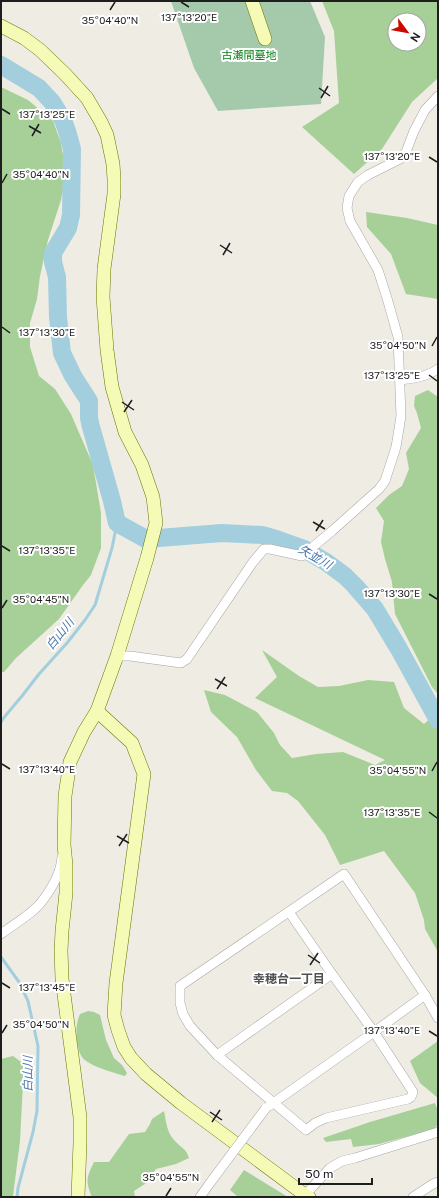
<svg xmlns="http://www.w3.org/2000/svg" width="439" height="1198" font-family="'Public Sans','Noto Sans JP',sans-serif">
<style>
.forest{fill:#a6d097;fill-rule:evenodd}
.cemetery{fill:#a4c9ab}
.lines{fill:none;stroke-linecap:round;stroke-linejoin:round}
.stream{stroke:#a3cede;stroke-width:3}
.river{stroke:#a3cede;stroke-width:18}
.street-casing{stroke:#a5a5a5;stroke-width:10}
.secondary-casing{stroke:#667802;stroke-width:14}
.street{stroke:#fff;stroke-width:9}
.secondary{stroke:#f5fbb6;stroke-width:13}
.street-bridge-casing{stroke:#a5a5a5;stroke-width:10;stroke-linecap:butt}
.street-bridge{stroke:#fff;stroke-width:9}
.ticks{fill:none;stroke:#1e1e1e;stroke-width:1.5}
.labels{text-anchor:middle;stroke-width:4;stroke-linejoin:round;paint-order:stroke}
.park-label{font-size:11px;fill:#098018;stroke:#fff}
.water-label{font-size:12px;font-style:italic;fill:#4878b0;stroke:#fff}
.neighbourhood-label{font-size:12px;font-weight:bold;fill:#515151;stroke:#fff}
.ticks-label{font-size:10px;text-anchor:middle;fill:#1e1e1e;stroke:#fff;stroke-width:4;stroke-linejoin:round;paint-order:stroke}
</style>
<rect width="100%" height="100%" fill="#efece4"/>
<!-- forest -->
<g class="forest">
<path d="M 322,1 L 438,1 L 438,78 L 412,102 L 382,149 L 354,174 L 302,127 L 339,103 L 334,31 ZM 395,20 L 419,20 L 419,44 L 395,44 Z"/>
<polygon points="1,87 28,100 53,121 61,143 66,173 61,200 48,240 40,276 37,299 30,323 30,347 39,376 55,389 71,414 93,465 101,513 101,548 91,575 83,585 59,619 16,658 4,672 1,672"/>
<polygon points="366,212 407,218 438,225 438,299 406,294 391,254 367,227"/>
<polygon points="428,390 438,397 438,694 432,687 425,673 395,614 392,582 385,559 381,542 384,521 376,508 389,495 402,486 409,469 406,453 421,428 417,413 414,406 415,396"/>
<polygon points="262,650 299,676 318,687 339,686 368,680 394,682 404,708 424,724 438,711 438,952 425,929 424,920 415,893 384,851 340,865 325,835 298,801 287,793 272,791 256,770 237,737 211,712 204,690 225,695 257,712 274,733 280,745 292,758 316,754 343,752 375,765 385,760 255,698 277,677"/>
<path d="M 88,1011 L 94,1012 L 100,1015 L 106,1040 L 114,1058 L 122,1065 L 127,1073 L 125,1076 C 115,1073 88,1066 82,1057 C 79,1053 78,1047 77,1042 C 76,1032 76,1023 80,1014 Z"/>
<polygon points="438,1041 438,1098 420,1083 410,1061"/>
<polygon points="13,1056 24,1064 20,1141 13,1196 12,1197 1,1197 1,1059"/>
<polygon points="435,1103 438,1111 438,1124 434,1129 379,1144 353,1147 351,1139 326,1142 323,1138 370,1122"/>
<path d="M 164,1111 C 166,1121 167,1134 175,1141 C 181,1148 186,1148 189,1158 L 176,1164 L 156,1169 L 145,1184 L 134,1191 L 135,1197 L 92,1197 C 85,1180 87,1177 94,1162 L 109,1162 L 129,1134 L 145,1132 L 150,1124 L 152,1119 Z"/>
<polygon points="244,1170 288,1197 238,1197 230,1190"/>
</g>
<!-- cemetery -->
<polygon class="cemetery" points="171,1 310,1 325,37 321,104 218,111 194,68"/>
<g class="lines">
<!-- stream -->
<g class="stream">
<polyline points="1,722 6,715 22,696 39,674 67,643 85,620 95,605 112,548 117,523"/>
<polyline points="1,957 19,982 28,1001 38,1046 37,1111 33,1132 18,1188 17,1197"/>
</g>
<!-- river -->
<polyline class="river" points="1,65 39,88 52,102 63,120 67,131 72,149 71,215 68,228 53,253 53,262 57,277 58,317 62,353 73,376 89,401 89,418 91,427 112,501 117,523 146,539 222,533 262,535 276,539 304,549 326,562 345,576 355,586 375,609 399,649 438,720"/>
<!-- street casing -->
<g class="street-casing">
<g id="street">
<path d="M 400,380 C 413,379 427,377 438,369"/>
<polyline points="117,656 130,656 181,663 187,659 253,562 264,549 270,549 302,556 332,531 379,489 385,481 396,447 401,416 398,337 387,298 378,270 350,221 347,208 349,196 358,182 368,175 400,159 406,152 414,131 425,110 438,96"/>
<polyline points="289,912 332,974 374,1032 413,1092 411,1097 408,1099 326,1118 315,1123 306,1130 217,1055 190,1026 183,1014 180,1003 180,986 344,874 425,995 438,1018"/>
<path d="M 1,934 C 14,924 34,913 43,900 C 52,888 61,872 62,857"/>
<polyline points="217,1055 332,974"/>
<polyline points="269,1106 374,1032 425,995"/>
<polyline points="305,1195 330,1168 342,1161 355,1158 438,1132"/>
<polyline points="200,1197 210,1183"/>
<polyline points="413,1197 433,1184 438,1182"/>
</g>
</g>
<!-- secondary casing -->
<g class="secondary-casing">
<g id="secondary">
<polyline points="252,1 265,39"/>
<polyline points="1,26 24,38 40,50 65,74 87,98 101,122 107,135 113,164 114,179 114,194 104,269 103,297 107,350 112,387 125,432 142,465 153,497 156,523 147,558 117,656 97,711 84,732 70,762 65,796 64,845 66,865 66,893 62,931 61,951 62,979 80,1117 80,1143 78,1197"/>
<polyline points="97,711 132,743 144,774 116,983 114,1015 118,1030 124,1047 131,1058 146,1074 181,1103 305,1195 309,1197"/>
</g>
</g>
<!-- street -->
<use href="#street" class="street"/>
<!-- secondary -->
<use href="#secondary" class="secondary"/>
<!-- street-bridge casing -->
<g class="street-bridge-casing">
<polyline id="street-bridge" points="210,1183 266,1108"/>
</g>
<!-- street-bridge -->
<use href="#street-bridge" class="street-bridge"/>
</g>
<!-- ticks -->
<path class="ticks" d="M 181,2 L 189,7M 110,10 L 115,2M 319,88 L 330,96M 321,98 L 328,86M 2,109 L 10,114M 29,126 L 41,133M 32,136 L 39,124M 429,157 L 437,162M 2,183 L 7,174M 220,245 L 232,253M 223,255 L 230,243M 2,327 L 10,333M 432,346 L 437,337M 429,375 L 437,381M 122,402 L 134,410M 124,412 L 132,400M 313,522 L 325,529M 316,531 L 323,520M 2,546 L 10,551M 429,594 L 437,599M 2,608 L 7,600M 215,679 L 227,686M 217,689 L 225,677M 2,764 L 10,769M 432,771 L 437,762M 429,812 L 437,818M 117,836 L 129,843M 119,846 L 127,834M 308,955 L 320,963M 310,965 L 318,953M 2,983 L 10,988M 429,1031 L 437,1036M 2,1033 L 7,1025M 210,1112 L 222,1120M 212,1122 L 220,1110M 166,1196 L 171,1188"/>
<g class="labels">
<!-- park labels -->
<g class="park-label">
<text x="249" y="59">古瀬間墓地</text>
</g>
<!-- water labels -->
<g class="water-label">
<text transform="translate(315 557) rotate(30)" y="4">矢並川</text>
<text transform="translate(60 634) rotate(-51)" y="4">白山川</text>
<text transform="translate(28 1074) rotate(-90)" y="4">白山川</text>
</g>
<!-- neighbourhood labels -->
<g class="neighbourhood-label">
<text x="289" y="983">幸穂台一丁目</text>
</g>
</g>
<g class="ticks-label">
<text x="189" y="21">137°13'20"E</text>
<text x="110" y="24">35°04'40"N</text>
<text x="47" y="118">137°13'25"E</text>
<text x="392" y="160">137°13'20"E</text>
<text x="41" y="178">35°04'40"N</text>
<text x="47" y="336">137°13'30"E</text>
<text x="398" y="349">35°04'50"N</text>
<text x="392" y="379">137°13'25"E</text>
<text x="47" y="554">137°13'35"E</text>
<text x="392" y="597">137°13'30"E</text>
<text x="41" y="603">35°04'45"N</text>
<text x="47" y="773">137°13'40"E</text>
<text x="398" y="774">35°04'55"N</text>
<text x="392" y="816">137°13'35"E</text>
<text x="47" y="991">137°13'45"E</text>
<text x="41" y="1028">35°04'50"N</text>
<text x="392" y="1034">137°13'40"E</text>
<text x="171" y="1181">35°04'55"N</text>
</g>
<!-- border -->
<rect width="439" height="1198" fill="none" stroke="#1e1e1e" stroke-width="4"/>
<!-- north arrow -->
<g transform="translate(407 32) rotate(122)"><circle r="19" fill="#ffffff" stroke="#a5a5a5"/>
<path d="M0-3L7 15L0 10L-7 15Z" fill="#cc0900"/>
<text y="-6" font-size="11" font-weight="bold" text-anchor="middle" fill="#1e1e1e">N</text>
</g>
<!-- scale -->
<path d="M299 1178v6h73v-6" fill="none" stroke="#1e1e1e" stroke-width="2"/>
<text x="305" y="1178" font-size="12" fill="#1e1e1e" stroke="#ffffff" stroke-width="3" paint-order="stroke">50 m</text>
</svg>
